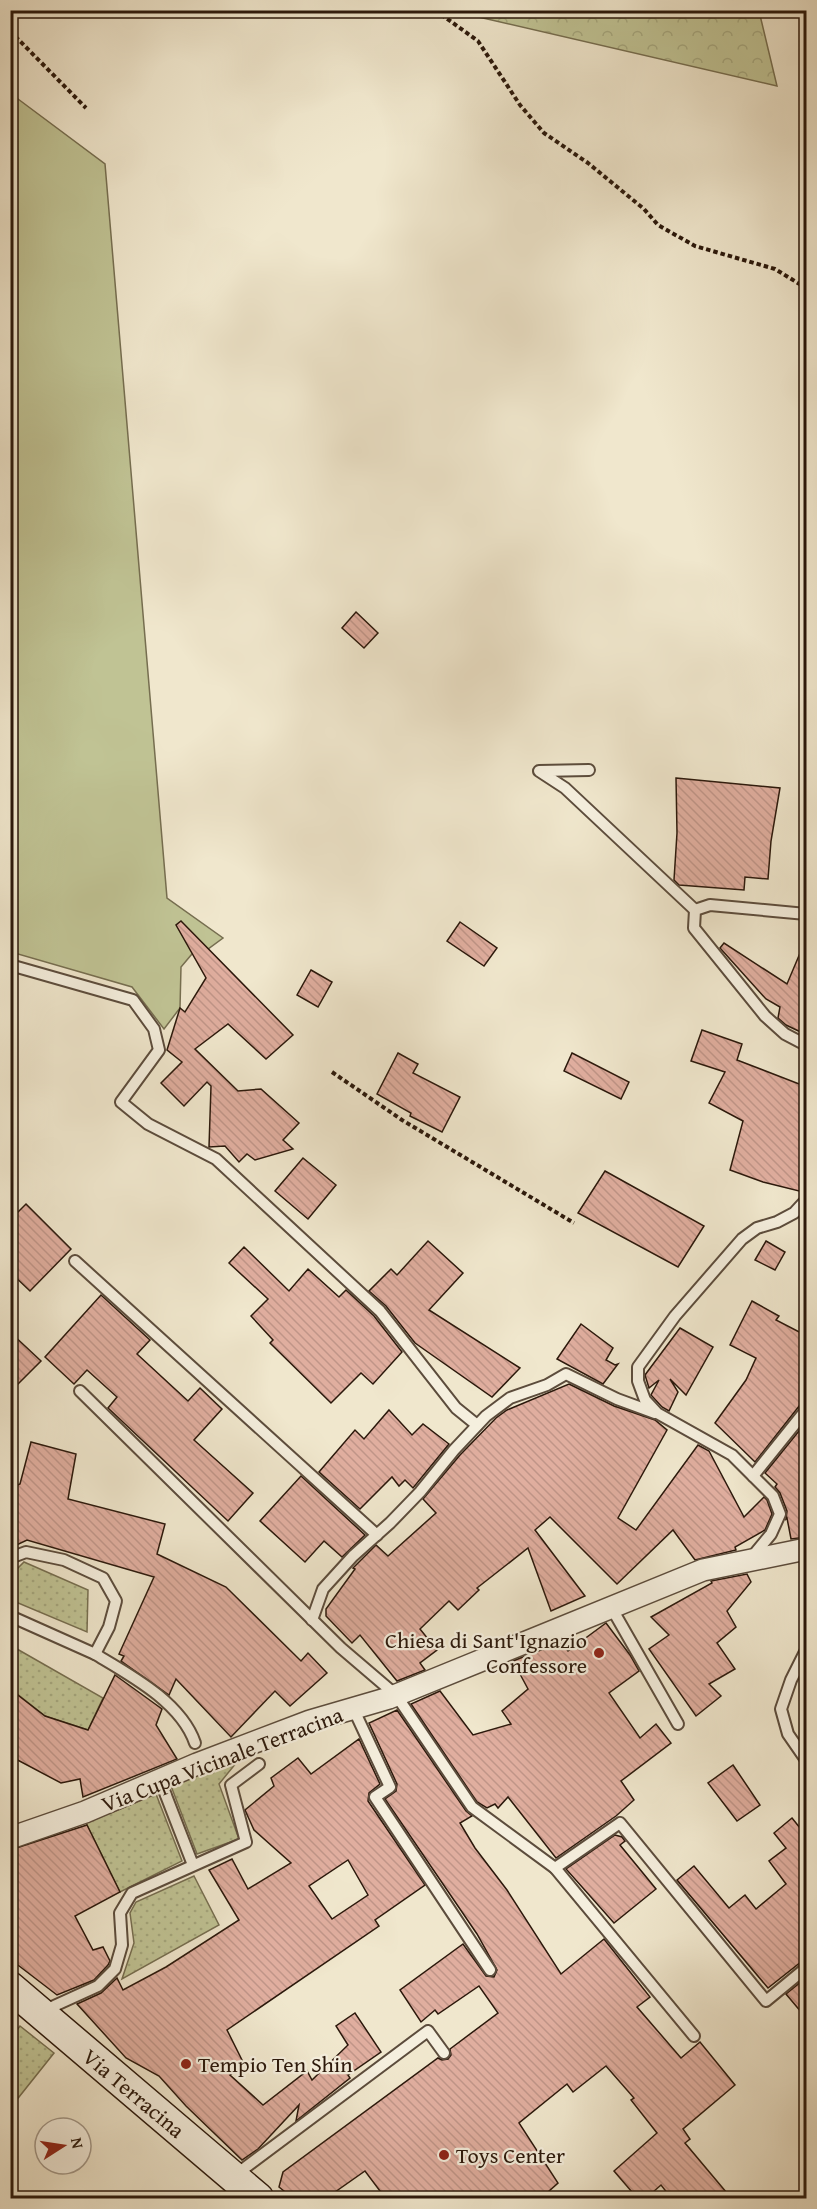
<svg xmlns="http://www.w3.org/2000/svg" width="817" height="2209" font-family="'Gentium Book Plus',serif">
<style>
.grass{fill:#c0c394;stroke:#766e50;stroke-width:1.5}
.forest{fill:url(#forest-crowns);stroke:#766e50;stroke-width:1.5}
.park{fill:url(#park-dots);stroke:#766e50;stroke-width:1.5}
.building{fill:url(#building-back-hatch);stroke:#2b180b;stroke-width:1.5;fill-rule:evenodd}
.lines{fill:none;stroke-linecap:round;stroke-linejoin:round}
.lane-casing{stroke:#5c4c3c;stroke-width:14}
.street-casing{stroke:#5c4c3c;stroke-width:24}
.secondary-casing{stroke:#2b180b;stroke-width:33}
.path{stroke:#2b180b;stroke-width:4;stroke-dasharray:4.5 3;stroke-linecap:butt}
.lane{stroke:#f5efde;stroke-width:10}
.street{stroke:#f5efde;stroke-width:21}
.secondary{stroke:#f5efde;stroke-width:30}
.poi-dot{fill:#8f2418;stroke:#f5efde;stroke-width:2}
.labels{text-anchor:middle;stroke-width:4.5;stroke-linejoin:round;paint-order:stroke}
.poi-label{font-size:22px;fill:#2b180b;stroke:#f5efde;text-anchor:start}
.street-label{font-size:22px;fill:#2b180b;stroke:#f5efde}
</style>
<defs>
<pattern id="forest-crowns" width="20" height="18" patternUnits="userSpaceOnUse" patternTransform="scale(1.5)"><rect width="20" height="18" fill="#c0c394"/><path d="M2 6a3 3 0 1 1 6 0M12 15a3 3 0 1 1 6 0" fill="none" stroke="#a5a77e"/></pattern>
<pattern id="park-dots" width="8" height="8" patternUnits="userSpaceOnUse" patternTransform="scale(1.5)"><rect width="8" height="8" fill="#c0c394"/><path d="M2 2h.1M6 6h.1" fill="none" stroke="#a5a77e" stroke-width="1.8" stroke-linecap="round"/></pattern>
<pattern id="building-back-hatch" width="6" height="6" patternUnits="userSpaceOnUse" patternTransform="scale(1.5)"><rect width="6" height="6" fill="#e0ae9f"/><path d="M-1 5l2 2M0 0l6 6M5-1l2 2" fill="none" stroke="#c09588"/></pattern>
</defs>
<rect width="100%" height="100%" fill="#f0e7cd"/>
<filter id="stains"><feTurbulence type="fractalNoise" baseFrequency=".00333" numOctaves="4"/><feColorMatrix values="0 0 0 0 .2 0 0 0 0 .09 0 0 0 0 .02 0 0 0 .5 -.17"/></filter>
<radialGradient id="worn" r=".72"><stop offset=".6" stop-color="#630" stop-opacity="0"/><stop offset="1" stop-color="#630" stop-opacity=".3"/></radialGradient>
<!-- grass -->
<polygon class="grass" points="10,93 105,164 167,898 223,938 208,949 192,954 181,967 180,1008 164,1029 132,987 11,952"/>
<!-- forest -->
<polygon class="forest" points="456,11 759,11 777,86 457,12"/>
<!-- park -->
<g class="park">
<polygon points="24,1562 88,1590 87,1632 11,1600 11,1575"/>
<polygon points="10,1645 103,1698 88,1730 45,1716 11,1689"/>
<polygon points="241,1757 219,1784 239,1839 197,1854 171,1786"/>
<polygon points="156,1794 182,1861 120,1892 86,1823"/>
<polygon points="194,1876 219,1925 122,1979 134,1943 130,1913 136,1902"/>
<polygon points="20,2026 54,2053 11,2107 11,2038"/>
</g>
<!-- building -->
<g class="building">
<polygon points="356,612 378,633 364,648 342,628"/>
<polygon points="676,778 780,788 771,841 768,879 745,877 744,890 679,885 674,880 677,833"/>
<polygon points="181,921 293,1035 266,1059 228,1024 195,1049 238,1091 261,1089 299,1123 283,1140 293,1149 255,1160 247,1154 239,1162 225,1146 209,1147 211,1086 207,1082 184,1106 161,1083 182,1062 167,1050 180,1008 185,1012 206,978 176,925"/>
<polygon points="460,922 497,948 484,966 447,941"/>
<polygon points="806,939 807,939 807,1035 786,1025 778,1018 780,1007 766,999 720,948 724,943 787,984"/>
<polygon points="311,970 332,982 318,1007 297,995"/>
<polygon points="702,1030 742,1044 737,1060 807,1087 807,1182 799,1191 763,1182 730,1170 743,1121 709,1103 725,1072 691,1061"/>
<polygon points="398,1053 418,1064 413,1073 460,1097 442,1132 410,1116 411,1113 377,1094"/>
<polygon points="572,1053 629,1082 621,1099 564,1071"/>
<polygon points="303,1158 336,1185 308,1219 275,1191"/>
<polygon points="605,1171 704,1226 678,1267 578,1213"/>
<polygon points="26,1204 71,1249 30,1291 10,1272 10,1220"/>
<polygon points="428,1241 463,1273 429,1310 520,1368 492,1397 415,1343 386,1306 369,1291 391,1269 397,1275"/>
<polygon points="766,1241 785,1252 775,1270 755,1260"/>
<polygon points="244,1247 289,1291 308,1269 339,1297 346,1290 374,1316 402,1352 373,1384 361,1373 331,1403 270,1343 273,1340 251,1316 268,1299 229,1263"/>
<polygon points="101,1295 150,1340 137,1354 188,1401 200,1388 222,1409 194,1440 253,1493 228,1521 108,1408 117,1397 87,1370 74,1384 45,1357"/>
<polygon points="752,1301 779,1316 776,1320 807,1336 807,1403 800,1405 755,1462 715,1423 746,1380 756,1358 730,1345"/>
<polygon points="581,1324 613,1348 606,1360 615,1365 618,1364 603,1384 557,1359"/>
<polygon points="680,1328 713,1347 686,1395 670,1379 678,1392 669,1411 662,1407 651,1395 659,1380 649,1388 645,1375"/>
<polygon points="10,1332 41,1361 10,1392"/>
<polygon points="569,1384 614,1406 655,1420 667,1430 618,1518 636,1530 698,1445 709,1451 744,1517 764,1497 767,1500 772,1514 765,1530 735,1547 736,1550 695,1560 673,1530 617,1584 550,1517 535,1530 585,1596 551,1611 528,1548 477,1588 479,1590 458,1610 449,1601 420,1629 437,1650 420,1663 425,1670 397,1681 360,1635 352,1643 326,1616 326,1609 355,1569 353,1568 376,1545 388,1556 436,1513 423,1499 460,1455 496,1418 507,1410"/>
<polygon points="389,1410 412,1435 423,1424 449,1444 413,1488 405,1480 399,1486 392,1477 360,1509 319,1472 355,1430 364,1439"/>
<polygon points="807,1421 807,1537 791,1539 787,1518 786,1519 787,1511 780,1493 775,1487 777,1484 765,1473"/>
<polygon points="31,1442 76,1454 68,1499 165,1524 157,1554 226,1587 301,1661 308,1653 327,1673 290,1706 275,1691 231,1737 176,1679 169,1695 121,1661 124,1656 119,1654 154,1577 27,1540 10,1548 10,1488 20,1484"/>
<polygon points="301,1476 365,1535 342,1557 324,1541 305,1562 260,1521"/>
<polygon points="747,1574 751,1582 727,1611 736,1627 717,1643 735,1669 709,1684 721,1696 696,1716 649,1649 669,1635 651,1617 712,1583 711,1581"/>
<polygon points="606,1623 630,1655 639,1671 609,1693 640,1738 656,1724 671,1743 621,1781 634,1800 616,1816 556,1858 508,1797 498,1808 495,1804 487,1808 477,1802 411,1704 440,1691 473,1735 511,1724 502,1711 528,1689 513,1661 561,1642 568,1651"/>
<polygon points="115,1675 162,1709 156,1725 177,1759 83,1797 80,1779 61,1783 10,1756 10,1689 45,1716 88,1730"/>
<polygon points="397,1710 466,1811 472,1816 460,1823 475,1848 507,1890 561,1974 604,1939 650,1997 637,2007 681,2058 700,2042 735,2085 683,2129 690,2139 685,2143 732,2199 672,2199 661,2185 645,2199 638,2199 614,2171 657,2133 631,2100 634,2098 606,2066 573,2092 567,2084 519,2123 558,2183 540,2199 386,2199 365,2171 325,2199 294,2199 279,2187 283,2172 438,2058 442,2060 448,2059 451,2055 450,2049 498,2013 479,1986 438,2014 435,2010 421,2022 400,1990 463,1944 486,1976 494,1977 497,1970 477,1934 385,1799 396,1791 397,1784 369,1723"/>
<path d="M 359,1739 L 380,1784 L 369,1793 L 368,1801 L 425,1885 L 375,1920 L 379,1926 L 227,2030 L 244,2064 L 230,2075 L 263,2105 L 307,2071 L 312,2080 L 348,2045 L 336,2026 L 355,2013 L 381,2052 L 348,2075 L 350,2078 L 296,2121 L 299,2105 L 258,2149 L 242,2160 L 186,2106 L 159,2076 L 126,2058 L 77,2004 L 101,1993 L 117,1978 L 123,1990 L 166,1967 L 239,1920 L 209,1870 L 232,1859 L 248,1889 L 291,1863 L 254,1830 L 245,1810 L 274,1786 L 271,1778 L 298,1758 L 311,1774 ZM 348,1860 L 368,1895 L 332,1919 L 309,1886 Z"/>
<polygon points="733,1765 760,1805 737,1821 708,1783"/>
<polygon points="792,1818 804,1833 807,1831 807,1961 801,1962 768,1988 677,1880 694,1866 729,1908 745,1895 756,1909 786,1884 769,1861 786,1848 774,1833"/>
<polygon points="87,1825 120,1892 75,1916 93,1950 103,1947 110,1961 108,1965 94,1980 57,1995 10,1959 10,1850"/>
<polygon points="615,1835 622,1837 625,1841 620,1845 656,1889 614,1923 566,1869"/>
<polygon points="807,1977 807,2019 786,1994"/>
</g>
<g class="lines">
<!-- lane casing -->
<g class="lane-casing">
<g id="lane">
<polyline points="589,770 539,771 565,788 695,910"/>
<polyline points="806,914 710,905 695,910 694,928 765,1016 785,1034 806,1045"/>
<polyline points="10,965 133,1000 154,1029 159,1050 121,1102 148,1124 216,1159 380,1311 456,1408 477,1425"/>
<polyline points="75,1261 377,1535"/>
<polyline points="80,1391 341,1648 396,1695 472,1807 555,1868 620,1823 766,2001 806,1968"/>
<polyline points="753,1476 806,1410"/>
<polyline points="752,1557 771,1534 780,1514 773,1496 732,1455 657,1413 645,1400 638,1381 638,1367 675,1316 742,1239 757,1228 777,1222 794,1213 806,1200"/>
<polyline points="10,1558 26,1552 64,1560 103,1578 116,1601 109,1627 95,1654 10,1616"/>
<polyline points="611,1607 678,1724"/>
<polyline points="312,1620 323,1589 353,1556 390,1523 420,1492 454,1450 486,1416 510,1398 547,1385 566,1374 617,1399 655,1413"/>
<polyline points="806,1650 791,1680 781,1709 788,1734 806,1760"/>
<path d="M 95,1654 C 130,1675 181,1702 195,1743"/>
<polyline points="353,1708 390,1787 375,1797 490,1970"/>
<polyline points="160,1780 193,1865"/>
<polyline points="555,1868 694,2036"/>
<polyline points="43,2011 98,1986 115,1969 122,1945 120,1913 132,1893 246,1842 231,1785 259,1764"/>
<polyline points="234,2176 428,2031 444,2053"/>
</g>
</g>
<!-- street casing -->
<g class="street-casing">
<polyline id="street" points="10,1838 85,1812 197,1764 310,1721 389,1698 703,1570 806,1549"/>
</g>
<!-- secondary casing -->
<g class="secondary-casing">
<polyline id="secondary" points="10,1987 258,2198"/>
</g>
<!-- path -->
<g class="path">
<polyline points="435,10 478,41 520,105 544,133 588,163 644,209 658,225 695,246 775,269 806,288"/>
<polyline points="10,31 86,108"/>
<polyline points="332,1072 402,1120 574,1223"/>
</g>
<!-- lane -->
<use href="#lane" class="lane"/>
<!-- street -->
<use href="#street" class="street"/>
<!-- secondary -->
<use href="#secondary" class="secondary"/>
</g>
<!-- markers -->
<g class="poi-dot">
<circle cx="599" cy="1653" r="6"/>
<circle cx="186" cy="2064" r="6"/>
<circle cx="444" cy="2155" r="6"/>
</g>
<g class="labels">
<!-- poi labels -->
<g class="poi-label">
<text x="587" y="1648" text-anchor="end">Chiesa di Sant'Ignazio<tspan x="587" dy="25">Confessore</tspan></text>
<text x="198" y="2072">Tempio Ten Shin</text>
<text x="456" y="2163">Toys Center</text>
</g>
<!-- street labels -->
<g class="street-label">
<text transform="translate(222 1759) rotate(-21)" y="8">Via Cupa Vicinale Terracina</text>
<text transform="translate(134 2093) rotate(40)" y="8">Via Terracina</text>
</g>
</g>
<!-- margin -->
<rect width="817" height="2209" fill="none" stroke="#f0e7cd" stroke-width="36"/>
<rect x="12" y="12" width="793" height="2185" fill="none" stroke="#2b180b" stroke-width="3"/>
<rect x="18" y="18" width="781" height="2173" fill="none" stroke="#2b180b" stroke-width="1.5"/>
<!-- north arrow -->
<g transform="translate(63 2146) rotate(78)"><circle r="28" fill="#f5efde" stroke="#a4998a" stroke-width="1.5"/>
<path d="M0-4.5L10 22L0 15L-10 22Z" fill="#8f2418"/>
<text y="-9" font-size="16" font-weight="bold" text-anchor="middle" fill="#2b180b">N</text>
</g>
<rect width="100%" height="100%" filter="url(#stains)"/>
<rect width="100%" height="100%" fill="url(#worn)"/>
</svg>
